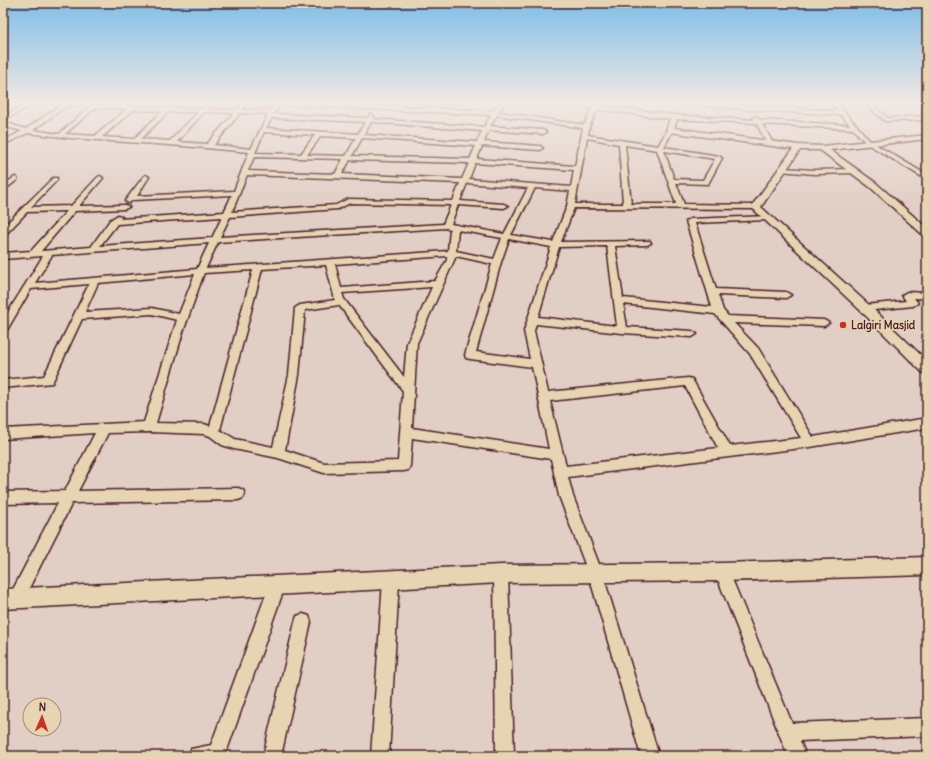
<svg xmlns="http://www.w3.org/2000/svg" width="930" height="759" font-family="Delius,sans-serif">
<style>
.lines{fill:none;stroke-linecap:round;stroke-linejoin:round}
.minor-casing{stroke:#4a1f2b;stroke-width:3}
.tertiary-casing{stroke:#4a1f2b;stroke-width:3}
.minor{fill:#e6d4b2;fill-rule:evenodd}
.tertiary{fill:#e6d4b2;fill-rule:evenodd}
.wall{fill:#b8a5ce;stroke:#4a1f2b}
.poi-dot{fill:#c8321e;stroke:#e6d4b2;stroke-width:1.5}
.labels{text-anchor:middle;stroke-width:3.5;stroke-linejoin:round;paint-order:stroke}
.poi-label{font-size:11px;font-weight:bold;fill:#4a1f2b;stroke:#e6d4b2;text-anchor:start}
</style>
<rect width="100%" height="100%" fill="#e1cec4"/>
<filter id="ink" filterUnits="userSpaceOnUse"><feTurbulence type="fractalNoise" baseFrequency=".025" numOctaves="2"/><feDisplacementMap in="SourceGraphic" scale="8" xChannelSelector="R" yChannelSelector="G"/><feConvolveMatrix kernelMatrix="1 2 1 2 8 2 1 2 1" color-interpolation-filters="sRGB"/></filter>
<g filter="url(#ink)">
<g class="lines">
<!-- minor casing -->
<g class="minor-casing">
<g id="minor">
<polygon points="28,103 36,103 3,121 3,117"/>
<path d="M 56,103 L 201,109 L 205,106 L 207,107 L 207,109 L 236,110 L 242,103 L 248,103 L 242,110 L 270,110 L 275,103 L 281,103 L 273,114 L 367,118 L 371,114 L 374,116 L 373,119 L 484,127 L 491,115 L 286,105 L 283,103 L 325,103 L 493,111 L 498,103 L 504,103 L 499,112 L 584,125 L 595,103 L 601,103 L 589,127 L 588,135 L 658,146 L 668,129 L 672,129 L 673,130 L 664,147 L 719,156 L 722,158 L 708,184 L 676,183 L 684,204 L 756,205 L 759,205 L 759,209 L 574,208 L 561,242 L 650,241 L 651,243 L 647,245 L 615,246 L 623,298 L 712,307 L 686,221 L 690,219 L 770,216 L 770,220 L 767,220 L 695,223 L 716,289 L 786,292 L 791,295 L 786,298 L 718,295 L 723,310 L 728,316 L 824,320 L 829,323 L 824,326 L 734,323 L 758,348 L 813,437 L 927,418 L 927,428 L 810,447 L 568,477 L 573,496 L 602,572 L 659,756 L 641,756 L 588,572 L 559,496 L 551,459 L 412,438 L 410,466 L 408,470 L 404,471 L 324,473 L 278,458 L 234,449 L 222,445 L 210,436 L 204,434 L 149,432 L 108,433 L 78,491 L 238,488 L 243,490 L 245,494 L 243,498 L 238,500 L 72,503 L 21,604 L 16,607 L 11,604 L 8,599 L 58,503 L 3,504 L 3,492 L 65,491 L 95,433 L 3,439 L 3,429 L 144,422 L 177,320 L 152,314 L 82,319 L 52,383 L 3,388 L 3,380 L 44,376 L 89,284 L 31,289 L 7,330 L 3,331 L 3,320 L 43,256 L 3,259 L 3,253 L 31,251 L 67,211 L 27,212 L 6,234 L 3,234 L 3,227 L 53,178 L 57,178 L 57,180 L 31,207 L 71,206 L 98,177 L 100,176 L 103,178 L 79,206 L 125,205 L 129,207 L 125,209 L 75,211 L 41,251 L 91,247 L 110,220 L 118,215 L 122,217 L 120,219 L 224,212 L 232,195 L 133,200 L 129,203 L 125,201 L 144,176 L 146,175 L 149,177 L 137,196 L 234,191 L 249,152 L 183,146 L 70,138 L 28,133 L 3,145 L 3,141 L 22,131 L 3,126 L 3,122 L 26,129 L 61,105 ZM 68,105 L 89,107 L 59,134 L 33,130 ZM 95,108 L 127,109 L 95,136 L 65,134 ZM 133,110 L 162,111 L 134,139 L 102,137 ZM 168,112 L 198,112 L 170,141 L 141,139 ZM 204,112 L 234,113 L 207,144 L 177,142 ZM 240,113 L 268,114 L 251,149 L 214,145 ZM 497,115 L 583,128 L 575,166 L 477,159 L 482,146 L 540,150 L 543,148 L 540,146 L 484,142 L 489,130 L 543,134 L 546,132 L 543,130 L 490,126 ZM 272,118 L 365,122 L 358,134 L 266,128 ZM 371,122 L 482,131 L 477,142 L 364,135 ZM 264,132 L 315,135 L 301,154 L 255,153 ZM 321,136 L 356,138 L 346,156 L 307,155 ZM 362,138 L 476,146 L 470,159 L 352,156 ZM 587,138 L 619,144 L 623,204 L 575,204 ZM 625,145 L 657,150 L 676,204 L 631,204 ZM 664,151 L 715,159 L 703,180 L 674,179 ZM 254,157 L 343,159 L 335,174 L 248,171 ZM 350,160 L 469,163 L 462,179 L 342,174 ZM 475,163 L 574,170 L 571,187 L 469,179 ZM 247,175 L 460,183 L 453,201 L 348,199 L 336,205 L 232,212 ZM 467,183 L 528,188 L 504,234 L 451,224 L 458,205 L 504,208 L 508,206 L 504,204 L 460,201 ZM 535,188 L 570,191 L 567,206 L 553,242 L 511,235 ZM 350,203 L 451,205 L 443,224 L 220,237 L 230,217 L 338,209 ZM 222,217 L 212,238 L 100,246 L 117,224 ZM 446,228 L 450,229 L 448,251 L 206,268 L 218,242 ZM 458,230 L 502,238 L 494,259 L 456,251 ZM 509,239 L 551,247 L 524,331 L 530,359 L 476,352 L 501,262 ZM 209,243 L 197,269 L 35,283 L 52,255 ZM 607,246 L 617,326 L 538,317 L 559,247 ZM 447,256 L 447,260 L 435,281 L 341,288 L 335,264 ZM 456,256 L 492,264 L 465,355 L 466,358 L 470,359 L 532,367 L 549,449 L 412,428 L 417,343 ZM 326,265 L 335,300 L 300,305 L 295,308 L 289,375 L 273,447 L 235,439 L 220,430 L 262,269 ZM 253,270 L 210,426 L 204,424 L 156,423 L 183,332 L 204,273 ZM 195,274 L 179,314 L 152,308 L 85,312 L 98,283 ZM 432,287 L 407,343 L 404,377 L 344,299 L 342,293 ZM 623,304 L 715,314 L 750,354 L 801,438 L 730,446 L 692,379 L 688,378 L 548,392 L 534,331 L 536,324 L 622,333 L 692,337 L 697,334 L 692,331 L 627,327 ZM 339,305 L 403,391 L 398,461 L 324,463 L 285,450 L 299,375 L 305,310 ZM 685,386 L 718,448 L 566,466 L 550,401 Z"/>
<polygon points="679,103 708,103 838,111 831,103 837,103 870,141 927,175 927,180 866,143 853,129 762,124 773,143 770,145 767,143 756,123 674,119 671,117 674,115 754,120 753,118 756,116 760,120 850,125 841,115 751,110"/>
<polygon points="864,103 871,103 888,118 927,116 927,120 885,121"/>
<polygon points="782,168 814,170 854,169 857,171 854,173 814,174 780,171 779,170"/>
<polygon points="15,177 17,178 17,180 3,191 3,185"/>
<polygon points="907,292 927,293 927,299 914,298 918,303 913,306 865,311 860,308 865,305 906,301 902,295"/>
<polygon points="722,565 727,567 792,723 927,718 927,736 800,741 806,756 788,756 715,572 717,567"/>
<polygon points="501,567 506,569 508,574 514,756 496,756 494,574 496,569"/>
<polygon points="391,574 396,576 399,581 389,756 371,756 383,581 386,576"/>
<polygon points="277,578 282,581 285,586 225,756 189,756 191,749 211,745 269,586 272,581"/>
<polygon points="303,614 309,616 311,622 281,756 263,756 295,622 297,616"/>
</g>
</g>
<!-- tertiary casing -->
<g class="tertiary-casing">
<g id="tertiary">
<polygon points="561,103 582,103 674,115 678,117 674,128 798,145 822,146 927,135 927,139 830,150 876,183 927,228 927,236 923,235 870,187 820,150 800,150 761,207 869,305 927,361 927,374 922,372 861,311 751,207 793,149 670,132 666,130 670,119 564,105"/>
<polygon points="927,557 927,575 722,581 501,583 3,609 3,589 501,565 722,563"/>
</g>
</g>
<!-- minor -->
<use href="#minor" class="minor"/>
<!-- tertiary -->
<use href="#tertiary" class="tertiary"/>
</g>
<!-- wall -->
<g class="wall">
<polygon points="212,103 239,103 239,104 213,104"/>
<polygon points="423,103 460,103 459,105"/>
</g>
</g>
<!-- sky -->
<linearGradient id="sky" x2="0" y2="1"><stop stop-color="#80bee7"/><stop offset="0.49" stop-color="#f2e9e4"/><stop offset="1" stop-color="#f2e9e4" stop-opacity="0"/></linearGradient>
<rect width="930" height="209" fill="url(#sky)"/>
<!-- markers -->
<circle class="poi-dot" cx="843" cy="325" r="4"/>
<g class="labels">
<!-- poi labels -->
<g class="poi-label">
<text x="851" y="329">Lalgiri Masjid</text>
</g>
</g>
<!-- margin -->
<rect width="930" height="759" fill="none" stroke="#e6d4b2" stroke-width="16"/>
<rect x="8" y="8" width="914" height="743" fill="none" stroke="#4a1f2b" stroke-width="1.5" filter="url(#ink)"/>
<!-- north arrow -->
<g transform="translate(42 717) rotate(2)"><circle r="19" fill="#e6d4b2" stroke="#a88c7c"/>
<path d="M0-3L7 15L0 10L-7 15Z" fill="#c8321e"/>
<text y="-6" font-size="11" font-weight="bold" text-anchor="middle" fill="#4a1f2b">N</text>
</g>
</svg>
